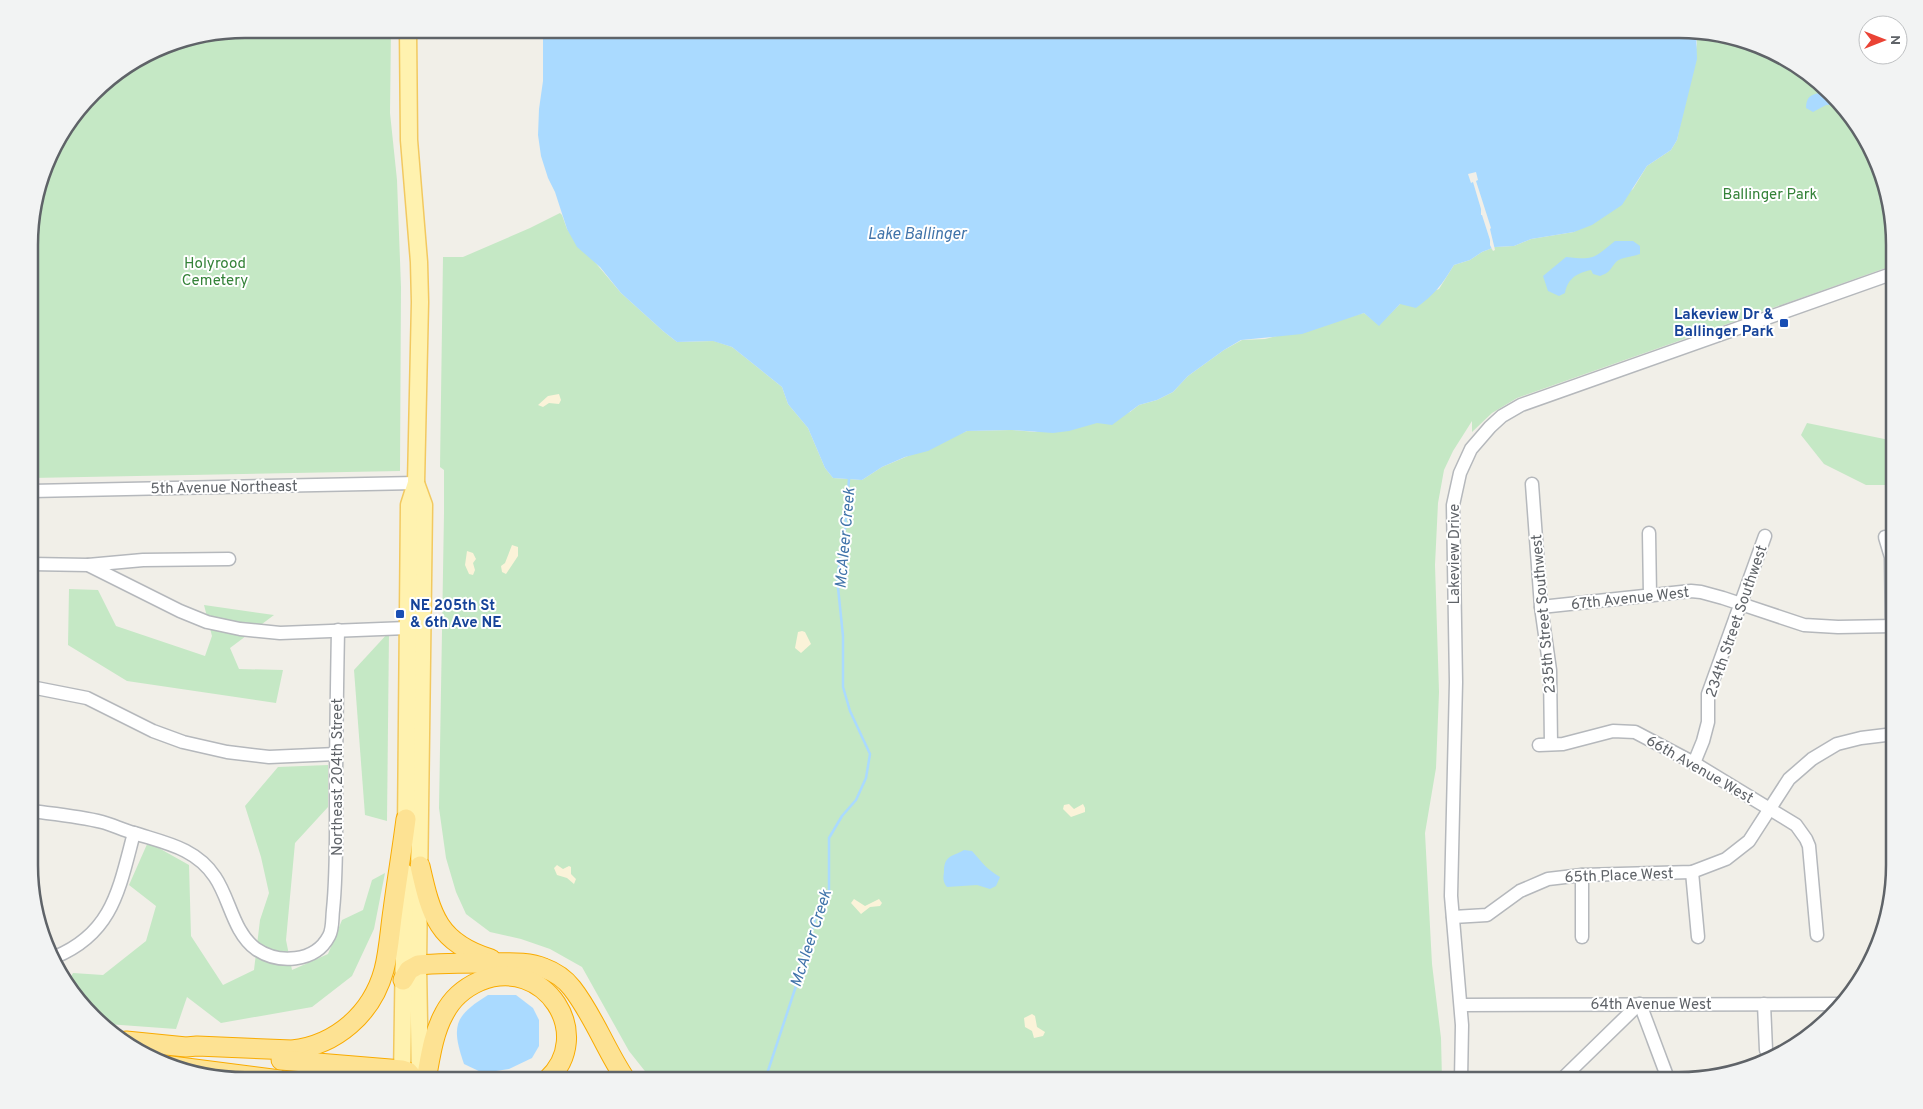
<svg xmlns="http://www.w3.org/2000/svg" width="1923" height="1109" font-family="Overpass,sans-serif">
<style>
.green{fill:#c5e8c5}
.sand{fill:#fbf3d9}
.water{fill:#aadaff}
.pier{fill:#f1efe8}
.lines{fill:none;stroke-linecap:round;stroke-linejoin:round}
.stream{stroke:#aadaff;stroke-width:2.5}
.minor-casing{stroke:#b5b8bc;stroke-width:15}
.major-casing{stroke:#f2c960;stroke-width:19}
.highway-casing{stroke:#f9ab00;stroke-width:21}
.minor{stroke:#fff;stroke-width:12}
.major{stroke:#fff2af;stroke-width:16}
.highway{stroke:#fde293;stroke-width:19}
.transit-dot{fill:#1a4fb4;stroke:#fff;stroke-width:2}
.labels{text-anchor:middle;stroke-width:4;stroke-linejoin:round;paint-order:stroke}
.park-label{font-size:15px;fill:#348238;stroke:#fff}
.transit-label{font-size:15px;font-weight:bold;fill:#164399;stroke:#fff;text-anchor:end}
.street-label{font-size:15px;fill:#5f6368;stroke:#fff}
.water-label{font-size:16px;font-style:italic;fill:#4174aa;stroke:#fff}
.rim{fill:none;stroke:#5f6368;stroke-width:2.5}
</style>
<rect width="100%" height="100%" fill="#f1efe8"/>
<!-- green -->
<g class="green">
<polygon points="244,29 391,29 390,113 397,180 401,287 400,471 31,478 31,216 51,149 102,82 162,45"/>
<polygon points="1696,31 1735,36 1787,58 1831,92 1865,136 1894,230 1894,265 1517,398 1492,413 1472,432 1472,421 1453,451 1444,470 1438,503 1435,565 1439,692 1436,768 1425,833 1432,964 1441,1038 1442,1080 652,1080 629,1051 582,967 550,949 521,939 490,932 466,914 456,892 446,858 439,808 444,513 444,470 440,467 443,257 463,257 530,228 560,213 562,215 567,229 621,293 663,331 677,342 714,341 732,347 782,387 788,404 808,428 825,468 833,478 862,480 882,467 967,431 1012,430 1035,432 1111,417 1130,412 1139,405 1157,400 1173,392 1188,376 1224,350 1242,340 1265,339 1364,313 1379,325 1400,304 1439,289 1454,265 1470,260 1482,252 1495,247 1514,246 1531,239 1574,232 1633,189 1647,166 1671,150 1677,140 1697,44"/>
<polygon points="1807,423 1894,441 1894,485 1866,485 1824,464 1801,435"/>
<polygon points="69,589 98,590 116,626 205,656 212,636 204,605 274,615 230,648 239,669 283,670 276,703 127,681 68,645"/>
<polygon points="389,632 387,821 365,815 354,670"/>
<polygon points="328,765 328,807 295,843 286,940 292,970 328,954 342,920 363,910 372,880 385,873 374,929 352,976 312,1007 221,1023 187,997 176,1029 107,1024 66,985 73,973 103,975 146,941 156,906 129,885 148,842 189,865 191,936 223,985 254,970 260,920 269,893 261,857 245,806 278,767"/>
</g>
<!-- sand -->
<g class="sand">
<polygon points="559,394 561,400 559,404 549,403 543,407 538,405 548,396"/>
<polygon points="512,545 518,547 518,556 506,574 502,572 501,566 505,563"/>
<polygon points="467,551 473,553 476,559 473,563 475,570 473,575 469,574 465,565"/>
<polygon points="802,631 805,632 811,644 801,653 795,648 798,632"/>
<polygon points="1069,804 1074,809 1083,804 1085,808 1085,812 1071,817 1063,809 1064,805"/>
<polygon points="557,865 563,869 569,866 571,867 571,874 576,879 574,884 567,878 557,875 554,868"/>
<polygon points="854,899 865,906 879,899 882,903 880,906 870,907 861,914 851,903"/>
<polygon points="1032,1014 1035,1016 1037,1027 1045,1032 1043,1036 1034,1038 1032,1031 1025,1027 1024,1018"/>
</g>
<!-- water -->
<g class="water">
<path d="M 543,29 L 1679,29 L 1696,31 L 1697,59 L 1677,140 L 1671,150 L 1647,166 L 1622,205 L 1592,225 L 1574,232 L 1531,239 L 1514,246 L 1495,247 L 1482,252 L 1470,260 L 1454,265 C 1441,286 1436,293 1416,308 L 1400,304 L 1379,326 L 1364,313 L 1302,334 L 1241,340 L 1224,350 L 1188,376 L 1173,392 L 1157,400 L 1139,405 L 1112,425 L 1097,423 L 1069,431 L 1053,433 L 1012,430 L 967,431 L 928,451 L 905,457 L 882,467 L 862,480 L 833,478 L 825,468 L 808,428 L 788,404 L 782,387 L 732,347 L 713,341 L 677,342 L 663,331 L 621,293 L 600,267 L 577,247 L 567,229 L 555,192 L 548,178 L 541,156 L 538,135 L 539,109 L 543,81 Z"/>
<path d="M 1827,89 L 1841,105 L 1826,105 L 1813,112 L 1806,108 C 1807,90 1817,97 1827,89 Z"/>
<path d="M 1615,241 L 1633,241 L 1640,246 L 1640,254 C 1633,257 1621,257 1616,262 C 1609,270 1611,272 1600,276 L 1593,274 L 1591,270 C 1577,273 1568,278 1565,293 L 1559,296 L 1548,291 L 1543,276 L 1566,257 C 1594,260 1593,259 1615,241 Z"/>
<path d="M 964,850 L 972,851 C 982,862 986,869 1000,877 L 996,886 L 990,889 L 977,885 L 947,887 C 943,882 943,878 944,872 C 944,855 952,857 964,850 Z"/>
<path d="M 488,995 L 516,995 L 533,1008 L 539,1020 L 539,1046 L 532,1058 L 509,1069 L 483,1073 L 464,1064 C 451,1026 454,1016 488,995 Z"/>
</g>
<!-- pier -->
<polygon class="pier" points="1476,172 1478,180 1476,181 1491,228 1490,229 1495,250 1493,251 1490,245 1490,240 1482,215 1481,215 1481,209 1473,182 1471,183 1468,174"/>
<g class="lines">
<!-- stream -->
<polyline class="stream" points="765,1080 796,986 803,958 816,917 829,891 829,838 842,816 856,800 866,778 870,754 850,711 843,687 843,636 837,578 845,529 849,479"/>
<!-- minor casing -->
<g class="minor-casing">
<g id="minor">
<polyline points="1532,484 1541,607 1550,670 1551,744"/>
<polyline points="31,491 416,483"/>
<polyline points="1649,533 1650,595"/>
<polyline points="1885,537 1891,557 1892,626"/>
<polyline points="31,564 88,565 180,611 207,622 240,629 280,633 407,628"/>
<polyline points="88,565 143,560 229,559"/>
<polyline points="1541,607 1691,591 1701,592 1723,598 1804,625 1838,627 1894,626"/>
<polyline points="31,687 87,698 153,731 183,742 227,752 269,757 336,754"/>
<polyline points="1539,745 1563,744 1613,731 1635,732 1694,763 1796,825 1806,839 1809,846 1817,935"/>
<polyline points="1694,763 1703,741 1708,722 1708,694 1765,536"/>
<path d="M 31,811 C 54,814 79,816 102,822 C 113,825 123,830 134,833 C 165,843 196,848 215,877 C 230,899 233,932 256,949 C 278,964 315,963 329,936 C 333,929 332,918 333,910 C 337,871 336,832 336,793 C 336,739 337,684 338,630"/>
<polyline points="1692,872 1698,937"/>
<polyline points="1582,875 1582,937"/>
<polyline points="1453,917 1487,915 1520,891 1548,879 1582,875 1692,872 1726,859 1749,841 1789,779 1812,759 1837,744 1861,738 1894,734"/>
<path d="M 55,957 C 113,933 119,889 134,833"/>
<polyline points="1640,1004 1667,1076"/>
<polyline points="1764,1004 1766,1050"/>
<polyline points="1461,1005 1841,1004"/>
<polyline points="1461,1080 1462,1025 1451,896 1456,682 1453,505 1460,473 1471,449 1490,427 1502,416 1521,405 1894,273"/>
<polyline points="1561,1080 1639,1004"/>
</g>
</g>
<!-- major casing -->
<g class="major-casing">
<g id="major">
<polyline points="416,483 424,505 418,965 420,1080"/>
<polyline points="406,830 409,505 416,483 420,302 419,262 409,140 408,29"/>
<polyline points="402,1080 405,872"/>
</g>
</g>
<!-- highway casing -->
<g class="highway-casing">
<g id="highway">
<path d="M 420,866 C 431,915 438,943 491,959"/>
<path d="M 403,980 L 409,970 L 418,965 C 442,963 467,963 491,963 C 508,963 528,961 544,968 C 555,972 565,979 572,988 C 594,1016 606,1051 626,1080"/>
<path d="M 126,1041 L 186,1047 L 197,1046 L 292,1050 C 336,1045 372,1014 384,970 C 389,951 390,930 393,910 C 397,880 402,850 406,819"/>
<polyline points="281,1060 402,1070 408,1072 415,1080"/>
<polyline points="171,1066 280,1080"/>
<path d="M 426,1080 C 430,1059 433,1034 444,1014 C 451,1000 464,988 480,981 C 545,955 596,1035 547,1080"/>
</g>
</g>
<!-- minor -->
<use href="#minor" class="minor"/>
<!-- major -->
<use href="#major" class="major"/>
<!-- highway -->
<use href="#highway" class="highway"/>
</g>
<!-- markers -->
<g class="transit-dot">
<rect x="1779" y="318" width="10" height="10" rx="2.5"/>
<rect x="395" y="609" width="10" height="10" rx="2.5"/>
</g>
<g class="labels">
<!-- park labels -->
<g class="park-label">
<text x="1770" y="199">Ballinger Park</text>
<text x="215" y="268">Holyrood<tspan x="215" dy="17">Cemetery</tspan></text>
</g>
<!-- transit labels -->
<g class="transit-label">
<text x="1774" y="319">Lakeview Dr &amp;<tspan x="1774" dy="17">Ballinger Park</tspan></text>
<text x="410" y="610" text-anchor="start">NE 205th St<tspan x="410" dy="17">&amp; 6th Ave NE</tspan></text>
</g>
<!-- street labels -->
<g class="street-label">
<text transform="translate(224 487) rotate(-1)" y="5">5th Avenue Northeast</text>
<text transform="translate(1454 554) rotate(-90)" y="5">Lakeview Drive</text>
<text transform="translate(1630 598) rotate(-6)" y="5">67th Avenue West</text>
<text transform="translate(1543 614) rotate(-95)" y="5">235th Street Southwest</text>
<text transform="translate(1736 621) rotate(-71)" y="5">234th Street Southwest</text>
<text transform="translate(1700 769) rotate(30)" y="5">66th Avenue West</text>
<text transform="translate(337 777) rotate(-90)" y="5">Northeast 204th Street</text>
<text transform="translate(1619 875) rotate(-2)" y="5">65th Place West</text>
<text x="1651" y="1009">64th Avenue West</text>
</g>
<!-- water labels -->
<g class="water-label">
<text x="917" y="239">Lake Ballinger</text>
<text transform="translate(844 538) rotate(-85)" y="6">McAleer Creek</text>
<text transform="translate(810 938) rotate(-72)" y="6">McAleer Creek</text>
</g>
</g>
<!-- crop -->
<path d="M0 0H1923V1109H0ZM245 38H1679A207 207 0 0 1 1886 245V865A207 207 0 0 1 1679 1072H245A207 207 0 0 1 38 865V245A207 207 0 0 1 245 38Z" fill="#f2f3f3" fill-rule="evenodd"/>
<path class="rim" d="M245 38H1679A207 207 0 0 1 1886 245V865A207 207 0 0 1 1679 1072H245A207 207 0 0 1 38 865V245A207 207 0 0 1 245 38Z"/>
<!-- north arrow -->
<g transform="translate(1883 40) rotate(90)"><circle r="24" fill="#ffffff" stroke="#bfc1c3"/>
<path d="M0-4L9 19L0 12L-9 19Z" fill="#ea4335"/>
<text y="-8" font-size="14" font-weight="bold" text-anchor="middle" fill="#5f6368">N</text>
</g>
</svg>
